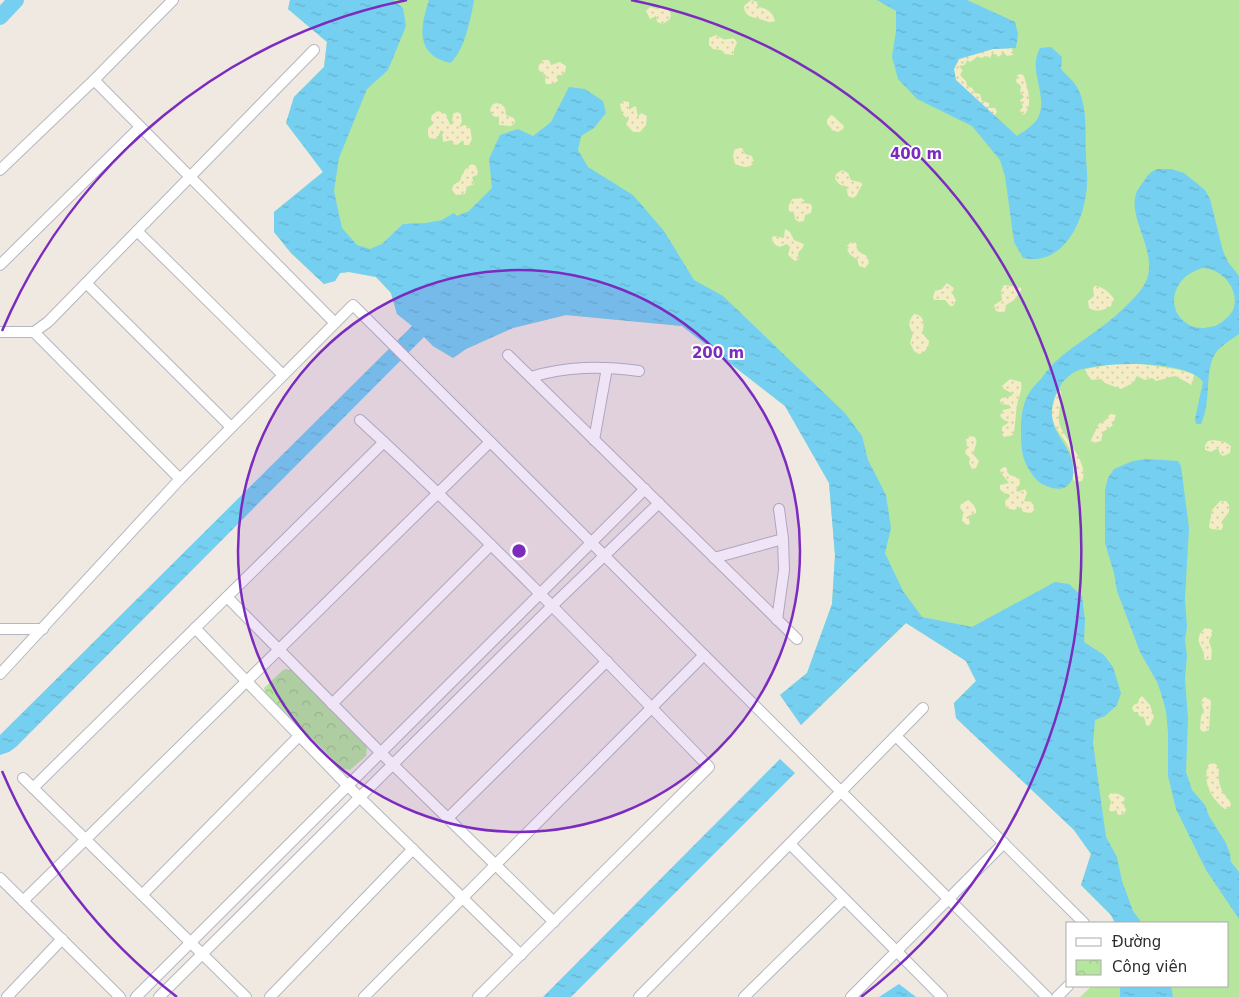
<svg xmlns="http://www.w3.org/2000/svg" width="1239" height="997" font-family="'DejaVu Sans',sans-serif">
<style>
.grass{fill:#b6e59e}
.sand{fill:url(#sand-dots)}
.park{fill:url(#park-crowns)}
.water{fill:url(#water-ripples);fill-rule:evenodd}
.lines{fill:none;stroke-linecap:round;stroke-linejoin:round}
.river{stroke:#75cff0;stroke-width:16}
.minor-casing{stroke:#b4b7c1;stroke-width:12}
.minor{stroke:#fff;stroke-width:10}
.ring{fill:none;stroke:#7b2cbf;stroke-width:2.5}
.centre{fill:#7b2cbf;stroke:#fff;stroke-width:2.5}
.ring-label{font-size:15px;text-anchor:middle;font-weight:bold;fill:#7b2cbf;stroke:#fff;stroke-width:4;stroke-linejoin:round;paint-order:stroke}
</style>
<defs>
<pattern id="sand-dots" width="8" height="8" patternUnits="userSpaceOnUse" patternTransform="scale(1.25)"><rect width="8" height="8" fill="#f3ecc5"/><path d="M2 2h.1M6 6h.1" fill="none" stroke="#d1cbaa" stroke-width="1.8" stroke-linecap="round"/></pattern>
<pattern id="park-crowns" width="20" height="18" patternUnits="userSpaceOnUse" patternTransform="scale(1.25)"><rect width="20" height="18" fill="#b6e59e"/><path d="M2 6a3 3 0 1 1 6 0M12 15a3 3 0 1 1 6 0" fill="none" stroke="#9dc588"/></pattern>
<pattern id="water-ripples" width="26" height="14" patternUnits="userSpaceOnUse" patternTransform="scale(1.25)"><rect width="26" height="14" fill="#75cff0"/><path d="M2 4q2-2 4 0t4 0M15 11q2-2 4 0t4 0" fill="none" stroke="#66b2ce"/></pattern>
</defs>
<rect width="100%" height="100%" fill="#efe9e1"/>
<!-- grass -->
<polygon class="grass" points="290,0 1239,0 1239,997 1080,997 1092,986 1228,986 1228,923 1115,923 1111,915 1081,885 1091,854 1074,830 956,718 954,703 976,681 966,661 906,623 801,725 780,695 807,673 832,604 835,555 829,483 785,406 682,326 566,315 513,328 466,349 453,358 433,346 419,331 397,314 391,293 376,277 349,272 340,273 335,281 324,284 291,253 274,232 274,212 323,172 286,123 294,97 324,67 327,42 288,9"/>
<!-- sand -->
<g class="sand">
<path d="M 751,0 L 757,2 L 758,7 C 767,8 773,12 775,21 L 772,23 C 769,22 766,21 763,20 C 755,17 744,18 744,6 Z"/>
<polygon points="650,7 658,9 664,7 668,8 671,15 670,19 663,24 657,22 656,16 650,19 646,11"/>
<path d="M 716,35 C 719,36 720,38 723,39 C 729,41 734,34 737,43 L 734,49 L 734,55 L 725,54 L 721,50 L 713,49 L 709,45 L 709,38 Z"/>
<polygon points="1012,48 1013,55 1007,56 1004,53 998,57 996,54 992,54 990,58 985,56 982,58 977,57 970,62 967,60 965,65 959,66 963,71 960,75 966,81 967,86 972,88 975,93 980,94 982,101 989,103 989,108 995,108 997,112 994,116 955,80 954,69 959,59 993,49"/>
<polygon points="543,60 549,60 551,65 560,62 566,66 565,72 562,75 557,75 558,81 553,84 546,84 545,81 546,75 543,74 537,68"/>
<path d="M 1021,74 L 1024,76 C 1027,87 1034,105 1024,115 L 1021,113 L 1020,110 L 1023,107 L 1020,100 L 1024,97 L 1020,92 L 1021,86 L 1016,82 L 1017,75 Z"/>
<polygon points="623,101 629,102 629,110 633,107 636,106 638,117 641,113 647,116 646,125 640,132 633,132 626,124 629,119 626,118 622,113 620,104"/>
<polygon points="496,103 501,104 505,108 506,115 514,118 515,123 511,126 499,125 499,118 493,116 490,110 492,105"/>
<polygon points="438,111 446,114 450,125 452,124 453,114 457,112 461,114 462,122 459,127 465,125 470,128 472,139 469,145 464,145 463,140 457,145 452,144 452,140 443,142 442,131 441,130 437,139 429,138 428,134 428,128 433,124 431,119 432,115"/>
<polygon points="832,115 844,126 843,129 838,132 832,130 831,128 827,124 827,118"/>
<path d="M 738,148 L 742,148 L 745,154 L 752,156 L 754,163 C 748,169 743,167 735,164 L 733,157 L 734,150 Z"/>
<path d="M 472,164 L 476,166 L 478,172 L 477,175 L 472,177 L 474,184 L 467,187 L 465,194 L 456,195 L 452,190 C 453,183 456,184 460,181 C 462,173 465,168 472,164 Z"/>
<polygon points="842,170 848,173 851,180 863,183 856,196 853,198 848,196 846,186 840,185 835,179 836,174"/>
<polygon points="801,198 804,200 804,203 811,204 812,207 811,213 805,215 804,221 799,222 795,219 794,213 789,211 788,207 792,199"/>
<path d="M 785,229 L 790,232 L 794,240 L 804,244 L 803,247 L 798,253 L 799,259 L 795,261 L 788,255 L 790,247 L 787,244 L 780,247 C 775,245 772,243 772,237 L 775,236 L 784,238 Z"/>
<path d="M 851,242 L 856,243 L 858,251 L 867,256 L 869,263 L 865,268 L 859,266 L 857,259 C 851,256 847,253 847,246 Z"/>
<polygon points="947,283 954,288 952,293 956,300 953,306 950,306 945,300 934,300 933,297 935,291 942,289"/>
<path d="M 1004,285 C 1009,286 1017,286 1021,288 L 1021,291 L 1013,301 L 1006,305 L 1005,311 L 1003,313 L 996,311 L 994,305 L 1002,300 L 1001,291 Z"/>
<path d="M 1094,286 C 1101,285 1111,293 1114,299 L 1111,306 C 1104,310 1097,313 1089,308 L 1088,301 L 1094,296 L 1093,290 Z"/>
<path d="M 914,314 C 925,315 925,325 922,333 L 929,341 C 929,347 925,353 919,354 L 914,351 L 910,343 L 913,333 C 908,326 908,321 914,314 Z"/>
<polygon points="1135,363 1175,369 1194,374 1192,385 1175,376 1156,381 1152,378 1145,380 1137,376 1133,383 1121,389 1105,383 1101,379 1092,380 1088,376 1085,369 1115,364"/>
<path d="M 1010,379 L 1021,382 C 1023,391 1018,397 1017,406 C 1015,416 1016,425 1013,435 L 1004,437 L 1002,434 L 1002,427 L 1009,422 L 1004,420 L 1000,416 L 1003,410 L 1011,408 L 1009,405 L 1001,404 L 1000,400 L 1002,398 L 1011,396 L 1013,394 L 1004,389 L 1002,386 Z"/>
<path d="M 1058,391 L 1061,391 C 1063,403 1056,414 1060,426 C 1066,440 1090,465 1082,481 L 1076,482 L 1073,480 C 1073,473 1074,466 1073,460 C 1067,429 1040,430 1058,391 Z"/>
<path d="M 1111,414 L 1116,415 L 1112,426 L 1103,432 L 1101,441 L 1093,443 L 1091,441 C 1091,438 1093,436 1094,434 C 1098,426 1096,424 1105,421 L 1108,416 Z"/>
<path d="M 970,436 L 975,437 C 979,444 974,447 973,454 L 979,461 L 976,468 L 972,469 L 969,463 L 970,458 L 965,453 L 967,446 L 966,439 Z"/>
<polygon points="1214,440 1225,442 1231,446 1230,453 1223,456 1220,454 1218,448 1211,452 1205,450 1205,445 1208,441"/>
<polygon points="1004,467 1007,468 1007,472 1010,475 1019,478 1020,484 1016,490 1018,492 1025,489 1027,493 1024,501 1033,502 1034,510 1032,513 1023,512 1021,507 1014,510 1006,508 1005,501 1010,496 1009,494 1003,493 1000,489 1000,485 1009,483 1001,473 1000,470"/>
<path d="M 968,500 C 972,502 977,508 976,513 L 968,516 L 970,524 L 967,525 L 962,521 L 963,513 L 960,507 L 961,504 Z"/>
<polygon points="1220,501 1226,501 1229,505 1229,512 1222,521 1223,527 1221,530 1211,529 1209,527 1212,510"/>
<path d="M 1205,628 L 1211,629 L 1213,632 L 1209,641 L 1212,651 L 1211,660 L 1206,660 L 1204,659 C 1206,646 1190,642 1205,628 Z"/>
<polygon points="1142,696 1150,705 1154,717 1149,726 1146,725 1144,717 1139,716 1138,712 1134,712 1132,708 1134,705 1138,703 1139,699"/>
<polygon points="1206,697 1211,701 1209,730 1203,732 1200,729 1201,716 1204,711 1201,702 1203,698"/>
<path d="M 1212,763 L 1216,764 L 1219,769 C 1218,778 1219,786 1224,794 C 1227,798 1229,799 1231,804 L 1229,808 L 1225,809 C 1210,798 1203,782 1208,765 Z"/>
<polygon points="1111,793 1119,794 1125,798 1123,803 1126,810 1124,814 1118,815 1116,810 1112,812 1109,810 1111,801 1108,796"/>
</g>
<!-- park -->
<polygon class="park" points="287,669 292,671 367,747 366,756 350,770 343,769 266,694 264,688 283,670"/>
<!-- water -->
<g class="water">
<polygon points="290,0 393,0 403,8 406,26 388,70 367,89 339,158 334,191 342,228 357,245 370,249 382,244 403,224 426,223 442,220 454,213 457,216 469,211 492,188 489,159 500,135 518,129 533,136 551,122 569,87 585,89 603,101 606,113 594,128 581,136 578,150 588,167 633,195 664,231 694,280 723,296 845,413 862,436 868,460 886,495 891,528 885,553 903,591 922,617 972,627 1055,582 1069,584 1082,596 1085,620 1084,642 1104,655 1113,667 1121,693 1117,705 1105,716 1095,720 1093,743 1106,837 1117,857 1122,881 1133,911 1142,923 1115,923 1111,915 1081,885 1091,854 1074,830 956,718 954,703 976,681 966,661 906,623 801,725 780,695 807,673 832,604 835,555 829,483 785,406 682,326 566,315 513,328 466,349 453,358 433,346 424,337 16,747 9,752 0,755 0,735 412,326 397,314 391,293 376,277 349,272 340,273 335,281 324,284 291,253 274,232 274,212 323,172 286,123 294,97 324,67 327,42 288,9"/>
<path d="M 429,0 L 474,0 C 471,18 464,52 450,63 C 415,55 420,27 429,0 Z"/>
<path d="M 877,0 L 967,0 L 1015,22 L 1018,34 L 1016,48 L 993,49 L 959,59 L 954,69 L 956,80 L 1017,136 C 1023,132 1034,125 1038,118 C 1049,94 1027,72 1040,48 L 1051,47 L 1062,57 L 1061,69 C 1066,75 1073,80 1077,87 C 1088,107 1085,132 1086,154 C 1086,165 1088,175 1087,185 C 1085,220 1064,267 1023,258 L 1014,242 L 1005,176 L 1000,160 L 972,126 L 917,99 L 898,79 L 892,57 L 896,31 L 896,11 Z"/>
<path d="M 1157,169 L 1171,169 L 1184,173 L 1205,190 L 1210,199 L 1223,251 L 1228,262 L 1239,276 L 1239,334 C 1231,340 1220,346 1215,354 C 1204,372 1212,401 1201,424 L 1196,424 L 1195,419 L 1203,382 C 1188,359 1101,361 1076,371 C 1071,374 1066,378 1062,383 C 1056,392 1051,404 1052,415 C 1053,436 1074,449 1073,470 C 1073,476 1073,480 1069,484 C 1064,490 1058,489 1052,488 C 1046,486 1040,484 1036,479 C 1022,462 1021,452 1021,430 C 1021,419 1022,407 1027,397 C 1030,390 1036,384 1041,379 C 1045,373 1050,367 1055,362 C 1077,342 1103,329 1124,308 C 1132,300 1143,290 1147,279 C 1157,250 1128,219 1136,194 C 1137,190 1141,185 1144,181 C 1148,175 1150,172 1157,169 ZM 1202,268 C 1221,268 1239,288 1234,307 C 1233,313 1227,318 1222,322 C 1217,326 1211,327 1204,328 C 1180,329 1165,303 1180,283 C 1185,275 1194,271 1202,268 Z"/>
<polygon points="1147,459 1178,461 1181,466 1189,528 1185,599 1187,627 1185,640 1187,656 1185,678 1188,719 1186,772 1192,790 1205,805 1209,816 1226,843 1230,854 1231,862 1239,872 1239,919 1206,870 1176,809 1168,776 1168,732 1166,711 1161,693 1157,682 1140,652 1117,591 1114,573 1105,543 1105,490 1108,478 1114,469 1133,461"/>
<polygon points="780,759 795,773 571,997 543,997"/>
<polygon points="899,984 916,997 879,997"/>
<polygon points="1120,986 1171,986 1173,997 1120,997"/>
</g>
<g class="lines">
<!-- river -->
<polyline class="river" points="0,17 16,0"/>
<!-- minor casing -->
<g class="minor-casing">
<g id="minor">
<polyline points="94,80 335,323"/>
<polyline points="0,170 94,80 173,0"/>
<polyline points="137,231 283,375"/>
<polyline points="0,265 140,127"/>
<polyline points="86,283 231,427"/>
<polyline points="0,332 34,332 48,322 314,50"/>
<polyline points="34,332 180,479"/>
<polyline points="508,355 797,639"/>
<path d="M 531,377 C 567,366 601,366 639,371"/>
<path d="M 360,420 C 481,531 595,649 709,767 L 478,997"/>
<polyline points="594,440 607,368"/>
<polyline points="714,558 783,539"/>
<polyline points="227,597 380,752 554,922"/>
<polyline points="777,620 784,570 783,539 779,509"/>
<polyline points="195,628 347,785 521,955"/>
<polyline points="0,629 43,629"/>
<polyline points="0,674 180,479 353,305 1047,997"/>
<polyline points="332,704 491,545"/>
<polyline points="896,736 1084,923"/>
<polyline points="23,778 246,997"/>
<polyline points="33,788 384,442"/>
<polyline points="448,818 607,661"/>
<polyline points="790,844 942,997"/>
<polyline points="0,878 120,997"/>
<polyline points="142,895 299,736"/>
<polyline points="23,901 490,442"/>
<polyline points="7,997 62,939"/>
<polyline points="136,997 645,489"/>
<polyline points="159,997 551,607 659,503"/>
<polyline points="270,997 413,849"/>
<polyline points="364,997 704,655"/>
<polyline points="639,997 923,708"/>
<polyline points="744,997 844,899"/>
<polyline points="851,997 1004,843"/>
<polyline points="1057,997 1068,986"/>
</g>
</g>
<!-- minor -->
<use href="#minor" class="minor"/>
</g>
<!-- distance rings -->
<circle cx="519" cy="551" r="281" fill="#7b2cbf" fill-opacity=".12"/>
<g class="ring">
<circle cx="519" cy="551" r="281"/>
<path d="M177 997A562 562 0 0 1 2 771M2 331A562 562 0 0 1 407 0M631 0A562 562 0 0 1 861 997"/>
</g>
<circle cx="519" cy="551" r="8" class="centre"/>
<g class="ring-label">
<text x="916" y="159">400 m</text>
<text x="718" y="358">200 m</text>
</g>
<!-- legend -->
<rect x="1066" y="922" width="162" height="65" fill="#ffffff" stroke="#ababab"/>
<rect x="1076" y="938" width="25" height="8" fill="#ffffff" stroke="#ababab"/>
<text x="1112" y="947" font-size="15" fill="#2e2e2e">Đường</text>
<rect x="1076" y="960" width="25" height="15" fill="url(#park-crowns)" stroke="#ababab"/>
<text x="1112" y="972" font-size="15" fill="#2e2e2e">Công viên</text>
</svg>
